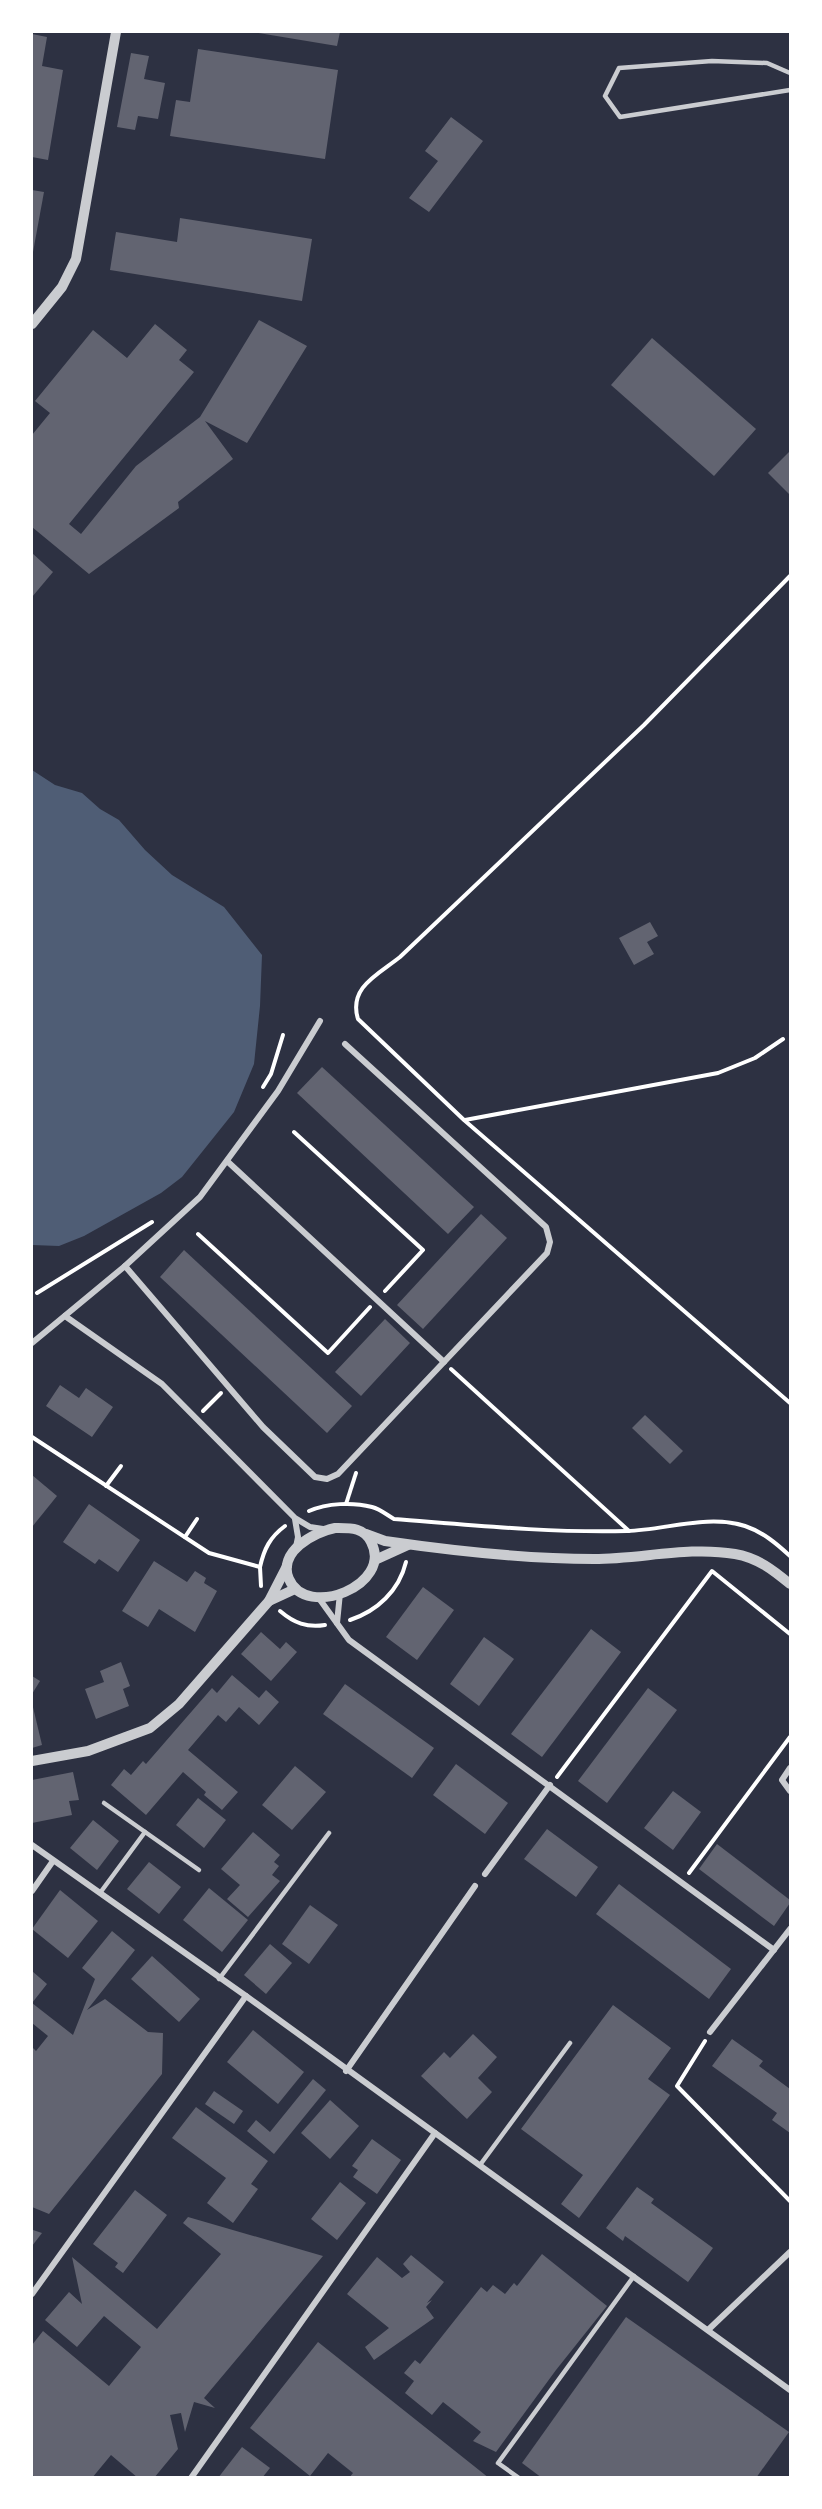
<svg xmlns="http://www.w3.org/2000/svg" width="822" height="2509" font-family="'Golos Text',sans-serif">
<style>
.water{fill:#4f5d75}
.building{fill:#626471}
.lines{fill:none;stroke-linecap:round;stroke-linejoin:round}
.path{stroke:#fff;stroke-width:4}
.service{stroke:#caccd0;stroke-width:4.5}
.minor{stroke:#caccd0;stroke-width:6}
.tertiary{stroke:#caccd0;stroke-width:10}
</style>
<rect width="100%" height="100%" fill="#2d3142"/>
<!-- water -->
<polygon class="water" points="32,770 55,785 82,793 100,809 119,820 145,850 172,875 224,907 262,955 260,1006 254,1064 234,1112 182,1177 161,1193 84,1236 59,1246 32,1245"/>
<!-- building -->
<g class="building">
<polygon points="252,32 340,32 337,46"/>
<polygon points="32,34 47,37 42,66 63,70 48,160 32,157"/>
<polygon points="198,49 338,70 325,159 170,136 176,100 190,102"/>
<polygon points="131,53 149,56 144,79 165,83 158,119 138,116 135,130 117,127"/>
<polygon points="451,117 483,141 429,212 409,198 438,161 425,151"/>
<polygon points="32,190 44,192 33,252 32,251"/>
<polygon points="180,218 312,239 302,301 110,270 116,232 177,242"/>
<polygon points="259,320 307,346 247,443 205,421 233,459 178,502 179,508 89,574 32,527 32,435 50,413 35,401 93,330 127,358 155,324 187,350 179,360 194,372 69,524 81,534 136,466 200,417"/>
<polygon points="652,338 756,429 714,476 611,385"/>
<polygon points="790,451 790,495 768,473"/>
<polygon points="32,553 53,572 32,597"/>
<polygon points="650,922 658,936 647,942 654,954 634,965 619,938"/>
<polygon points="322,1067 474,1207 448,1234 297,1093"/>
<polygon points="481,1214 507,1238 423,1329 397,1305"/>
<polygon points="184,1250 352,1406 327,1433 160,1277"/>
<polygon points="385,1319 410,1343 361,1396 335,1372"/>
<polygon points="60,1385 79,1398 86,1388 113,1407 92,1437 46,1406"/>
<polygon points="645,1415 683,1451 670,1464 632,1428"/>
<polygon points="32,1475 57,1496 32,1527"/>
<polygon points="89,1504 140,1540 118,1572 99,1559 95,1564 63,1542"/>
<polygon points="154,1561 187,1582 195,1571 206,1578 204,1583 217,1591 195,1632 159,1609 148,1627 122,1611"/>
<polygon points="423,1587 454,1610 417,1660 386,1637"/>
<polygon points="591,1629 621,1652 542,1757 511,1734"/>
<polygon points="261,1632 280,1649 286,1642 297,1652 271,1681 241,1654"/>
<polygon points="484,1637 514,1659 479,1706 450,1684"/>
<polygon points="121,1662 130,1686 123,1689 129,1706 96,1719 85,1689 104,1682 100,1671"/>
<polygon points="232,1675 259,1698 266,1690 279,1702 259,1725 239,1707 226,1722 218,1715 188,1750 238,1792 222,1810 204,1795 206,1792 183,1772 146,1815 111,1785 124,1769 131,1775 143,1761 146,1764 212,1688 217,1693"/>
<polygon points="32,1676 40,1681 32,1694"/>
<polygon points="345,1684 434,1748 412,1778 323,1714"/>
<polygon points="648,1688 677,1710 607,1803 578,1781"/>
<polygon points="32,1703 42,1745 32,1748"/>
<polygon points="456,1764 508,1803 485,1834 433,1795"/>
<polygon points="295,1766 326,1792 292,1830 262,1805"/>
<polygon points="73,1772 79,1800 69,1801 72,1815 32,1823 32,1780"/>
<polygon points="673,1791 701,1812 673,1850 644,1828"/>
<polygon points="198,1798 226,1820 204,1848 176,1825"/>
<polygon points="93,1820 119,1841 97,1870 70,1848"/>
<polygon points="547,1829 598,1867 576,1897 524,1859"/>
<polygon points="253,1832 280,1855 274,1862 279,1866 272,1875 280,1881 248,1917 227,1899 240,1885 221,1869"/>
<polygon points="717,1844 790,1900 790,1903 774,1926 699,1869"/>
<polygon points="149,1862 181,1887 159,1914 127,1889"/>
<polygon points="619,1884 731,1969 709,1999 596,1914"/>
<polygon points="209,1888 248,1920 222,1952 183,1920"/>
<polygon points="60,1890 98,1921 68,1958 32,1929"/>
<polygon points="310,1905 338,1925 309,1964 282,1944"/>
<polygon points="112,1931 135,1950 87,2010 105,1999 148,2032 163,2033 162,2074 49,2214 32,2207 32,2047 36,2051 48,2036 32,2023 32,1971 47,1984 32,2003 73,2035 95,1979 82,1968"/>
<polygon points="270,1944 292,1963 266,1994 244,1975"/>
<polygon points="152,1956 200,1999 179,2022 131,1979"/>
<polygon points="613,2005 671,2048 648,2079 670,2095 579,2218 561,2204 583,2175 521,2129"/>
<polygon points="253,2030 304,2072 278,2104 227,2062"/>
<polygon points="473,2034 497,2057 478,2078 492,2092 467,2119 421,2076 444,2052 450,2058"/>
<polygon points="732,2039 763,2061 759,2066 790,2089 790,2133 772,2120 777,2113 712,2066"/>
<polygon points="313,2079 326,2090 274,2154 247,2131 256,2120 270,2132"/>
<polygon points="214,2091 243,2111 234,2124 205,2104"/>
<polygon points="330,2100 359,2126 330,2159 301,2133"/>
<polygon points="196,2107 268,2161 251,2184 258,2189 233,2223 207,2203 226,2178 172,2138"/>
<polygon points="372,2139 401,2160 377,2194 353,2177 358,2170 352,2166"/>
<polygon points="340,2182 366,2203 337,2240 311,2219"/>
<polygon points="637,2187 654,2199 651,2203 713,2248 688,2282 625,2236 623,2241 606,2228"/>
<polygon points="135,2190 167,2215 123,2273 115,2267 118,2263 93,2244"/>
<polygon points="188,2217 323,2256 204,2398 215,2408 194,2402 185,2432 181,2413 170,2415 178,2449 154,2478 138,2478 111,2455 92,2478 35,2478 32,2474 32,2345 43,2331 109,2386 141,2347 104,2316 77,2347 45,2320 69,2292 82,2304 72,2257 157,2329 221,2254 183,2223"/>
<polygon points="33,2230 42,2233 32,2246 32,2234"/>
<polygon points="542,2254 607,2306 556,2370 496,2452 473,2441 481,2432 443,2402 432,2415 405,2393 414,2381 404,2373 415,2360 420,2364 481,2287 487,2292 493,2285 505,2294 514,2283 517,2286"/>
<polygon points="411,2255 444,2282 427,2303 432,2300 426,2307 434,2318 374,2360 365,2347 389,2328 347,2294 377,2257 402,2278 410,2272 403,2264"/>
<polygon points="626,2317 789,2432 756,2478 542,2478 522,2463"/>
<polygon points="318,2342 489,2478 349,2478 353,2473 328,2453 310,2476 250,2428"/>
<polygon points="242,2447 270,2468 262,2478 218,2478"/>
</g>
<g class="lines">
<!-- path -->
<g class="path">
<path d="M 790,576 L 644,725 L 400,957 C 379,974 348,987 358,1019 L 464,1120 L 790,1403"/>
<polyline points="263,1087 271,1074 283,1035"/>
<polyline points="465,1120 718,1073 755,1058 783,1039"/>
<polyline points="294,1132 423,1250 385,1291"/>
<polyline points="198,1234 328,1353 370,1307"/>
<polyline points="37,1293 152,1222"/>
<polyline points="451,1369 629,1531"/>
<polyline points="203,1411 221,1393"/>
<path d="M 32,1437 L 209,1553 L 260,1567 C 264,1549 270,1537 285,1526"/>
<polyline points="106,1486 121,1466"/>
<polyline points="346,1504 356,1473"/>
<path d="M 309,1511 C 327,1503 353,1502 372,1507 C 380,1509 387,1515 394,1519 C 471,1525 549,1533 627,1531 C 665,1530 708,1514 745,1526 C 763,1532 777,1544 790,1556"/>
<polyline points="185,1537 197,1519"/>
<polyline points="260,1567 261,1586"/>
<path d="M 280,1611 C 294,1623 307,1628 325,1625"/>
<path d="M 350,1620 C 377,1611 399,1591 406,1562"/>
<polyline points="557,1777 712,1571 790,1634"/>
<polyline points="689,1873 790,1737"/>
<polyline points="705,2041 677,2086 790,2201"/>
</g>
<!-- service -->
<g class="service">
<polyline points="790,73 767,63 712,61 619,68 605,96 620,117 790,90"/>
<polyline points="104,1803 199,1870"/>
<polyline points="100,1893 145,1832"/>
<polyline points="219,1979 329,1833"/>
<polyline points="480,2165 570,2043"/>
<polyline points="519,2478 498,2463 634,2276"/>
</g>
<!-- minor -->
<g class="minor">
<polyline points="227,1161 444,1362"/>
<polyline points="125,1266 200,1197 278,1091 320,1021"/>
<polyline points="65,1316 162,1384 295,1518 310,1527 323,1529"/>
<polyline points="32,1343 125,1266 263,1427 315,1477 327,1479 338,1474 547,1253 550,1242 546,1227 345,1044"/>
<polyline points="295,1519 298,1537 296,1547"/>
<polyline points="318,1597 349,1640 774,1950"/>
<polyline points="337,1623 340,1593"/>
<polyline points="790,1768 782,1780 790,1791"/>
<polyline points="32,1845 246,1996 790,2390"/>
<polyline points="485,1874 550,1785"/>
<polyline points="32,1891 53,1861"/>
<polyline points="710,2032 790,1929"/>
<polyline points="346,2071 475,1886"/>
<polyline points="32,2294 246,1996"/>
<polyline points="708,2330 790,2252"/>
<polyline points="191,2478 435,2133"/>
</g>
<!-- tertiary -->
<g class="tertiary">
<polyline points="32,324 62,287 76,259 116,32"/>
<path d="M 335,1528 C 350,1528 364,1527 371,1542 C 394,1585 306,1620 289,1579 C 277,1552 314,1532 335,1528 Z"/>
<path d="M 366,1534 L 385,1541 C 454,1551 524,1559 594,1559 C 641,1559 689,1546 735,1554 C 758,1558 773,1570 790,1584"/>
<polyline points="375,1560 408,1545"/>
<polyline points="269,1601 295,1589"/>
<polyline points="32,1761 88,1751 150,1728 179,1704 269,1601 287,1566"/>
</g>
</g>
<!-- border -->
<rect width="822" height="2509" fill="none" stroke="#ffffff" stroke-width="66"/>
</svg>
